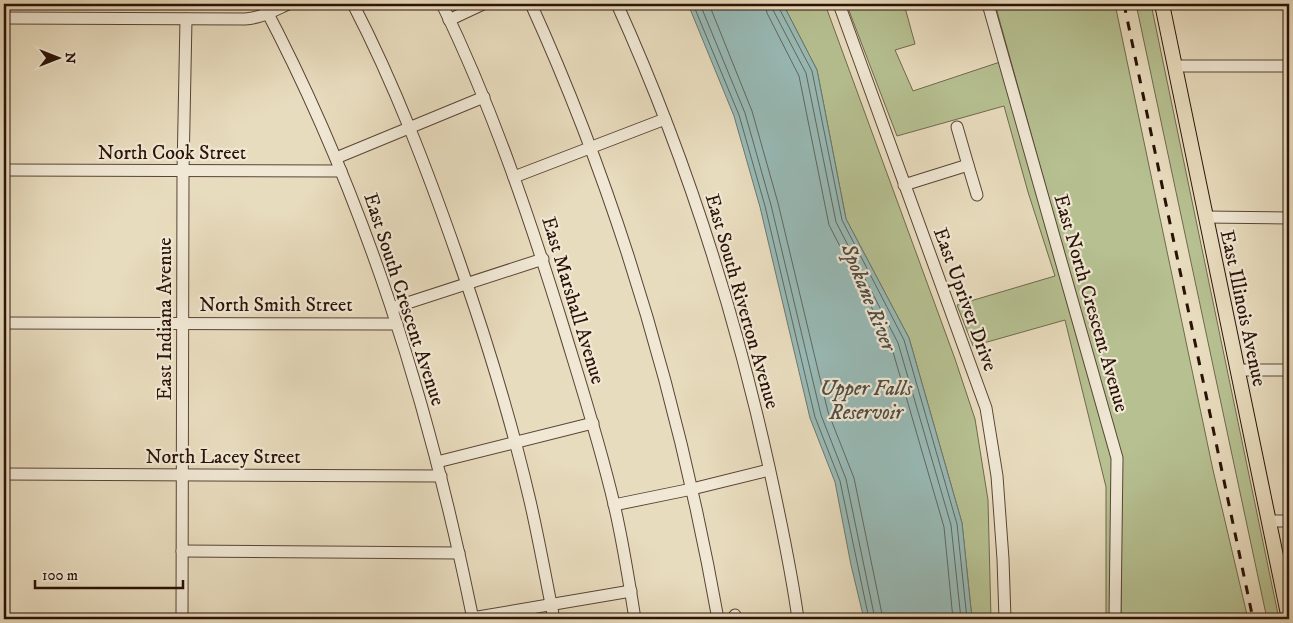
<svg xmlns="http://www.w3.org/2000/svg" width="1293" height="623" font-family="'IM FELL DW Pica',serif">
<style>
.green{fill:#b6c091;stroke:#70694c}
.water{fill:#98bab6;stroke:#6c7770}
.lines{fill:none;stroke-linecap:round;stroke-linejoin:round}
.shore{stroke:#62665e;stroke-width:1}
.minor-casing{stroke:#5a4435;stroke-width:13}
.major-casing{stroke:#2b1207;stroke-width:16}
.minor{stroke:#f0e8d5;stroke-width:11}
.major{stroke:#e8dcbe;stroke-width:14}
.rail{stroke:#2b1207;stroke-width:3;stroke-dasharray:9 9;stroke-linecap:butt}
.labels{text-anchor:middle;stroke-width:4.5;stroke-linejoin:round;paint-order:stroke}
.street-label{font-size:20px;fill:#2b1207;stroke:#f0e8d5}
.water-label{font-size:21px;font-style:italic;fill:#514d44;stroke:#f0e8d5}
</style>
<rect width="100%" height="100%" fill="#e8dcbe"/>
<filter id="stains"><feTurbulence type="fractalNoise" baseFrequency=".004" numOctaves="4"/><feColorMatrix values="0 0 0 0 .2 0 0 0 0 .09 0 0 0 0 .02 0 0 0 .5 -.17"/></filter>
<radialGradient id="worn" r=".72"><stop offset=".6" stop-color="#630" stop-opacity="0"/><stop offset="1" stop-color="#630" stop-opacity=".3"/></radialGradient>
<!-- green -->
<g class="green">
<polygon points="783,4 825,4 955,359 975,419 988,500 991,619 972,619 962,523 909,338 846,219 817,70"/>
<polygon points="848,4 904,4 915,44 895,50 913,91 1000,62 1113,458 1110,619 1106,619 1106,487 1065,320 973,346 957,305 1055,276 1028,192 1004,106 897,136 848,8"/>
<polygon points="995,4 1115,4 1213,470 1248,619 1121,619 1121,458"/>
<polygon points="1136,4 1151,4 1279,619 1267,619"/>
</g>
<!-- water -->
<polygon class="water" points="688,4 783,4 817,70 846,219 909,338 962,523 972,619 864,619 851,565 835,482 810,418 760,207 734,116"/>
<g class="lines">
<!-- shore -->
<g class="shore">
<polyline points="693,4 739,115 765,206 815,417 840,481 869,619"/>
<polyline points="700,4 745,113 771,205 821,415 846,479 875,619"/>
<polyline points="709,4 752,111 778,203 828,412 854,478 883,619"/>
<polyline points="765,4 767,13 799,76 829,225 891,345 944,527 953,619"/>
<polyline points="772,4 773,10 806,73 836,222 898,343 951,525 961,619"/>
<polyline points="779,4 779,8 812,71 842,220 904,340 957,524 967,619"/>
</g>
<!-- minor casing -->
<g class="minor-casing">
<g id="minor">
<path d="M 263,4 C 366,199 429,404 473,619"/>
<path d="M 353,4 C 395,85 428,172 458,258 C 486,338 511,419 530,501 C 539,540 546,580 554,619"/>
<path d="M 442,4 C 492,107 529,216 563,326 C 581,385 600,444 614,504 C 623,542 629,581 635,619"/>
<path d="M 531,4 C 620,200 680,407 718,619"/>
<path d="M 617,4 C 684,152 734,308 769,467 C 780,517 791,568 798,619"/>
<polyline points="839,4 986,408 997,476 1003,559 1005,619"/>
<polyline points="988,4 1117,458 1115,619"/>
<path d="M 4,18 L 245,19 C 261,18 273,11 288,4"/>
<polyline points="449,20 483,4"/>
<polyline points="1175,66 1289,66"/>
<polyline points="336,158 484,97"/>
<polyline points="968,165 977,195"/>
<polyline points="4,170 341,171"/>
<polyline points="514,177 665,119"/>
<polyline points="904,185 968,165 957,127"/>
<polyline points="1205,217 1289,218"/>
<polyline points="392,308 543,259"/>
<polyline points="4,323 397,324"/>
<polyline points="1237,370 1289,370"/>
<polyline points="437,462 593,423"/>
<polyline points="4,474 441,476"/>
<polyline points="614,505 692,489 769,470"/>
<polyline points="1269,521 1289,521"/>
<polyline points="182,551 459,553"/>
<polyline points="735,615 736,619"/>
<polyline points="472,618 631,591"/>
<polyline points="182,619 183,171 186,19"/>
</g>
</g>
<!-- major casing -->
<g class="major-casing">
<polyline id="major" points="1162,4 1289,619"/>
</g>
<!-- minor -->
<use href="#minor" class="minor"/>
<!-- major -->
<use href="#major" class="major"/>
<!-- rail -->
<polyline class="rail" points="1124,4 1253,619"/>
</g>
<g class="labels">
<!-- street labels -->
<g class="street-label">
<text x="172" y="159">North Cook Street</text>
<text transform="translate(405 299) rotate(72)" y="7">East South Crescent Avenue</text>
<text transform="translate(966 299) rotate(70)" y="7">East Upriver Drive</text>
<text transform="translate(574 300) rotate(73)" y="7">East Marshall Avenue</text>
<text transform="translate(743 301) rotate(74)" y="7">East South Riverton Avenue</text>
<text transform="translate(1092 303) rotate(74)" y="7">East North Crescent Avenue</text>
<text x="276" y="311">North Smith Street</text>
<text transform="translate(1244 308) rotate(78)" y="7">East Illinois Avenue</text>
<text transform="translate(164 319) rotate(-90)" y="7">East Indiana Avenue</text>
<text x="223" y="463">North Lacey Street</text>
</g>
<!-- water labels -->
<g class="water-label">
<text transform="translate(869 297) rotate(68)" y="7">Spokane River</text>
<text x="866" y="395">Upper Falls<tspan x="866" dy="24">Reservoir</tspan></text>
</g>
</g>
<!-- margin -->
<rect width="1293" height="623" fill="none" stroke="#e8dcbe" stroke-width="20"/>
<rect x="5" y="5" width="1283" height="613" fill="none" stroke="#2b1207" stroke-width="2.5"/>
<rect x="10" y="10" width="1273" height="603" fill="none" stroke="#2b1207"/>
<!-- north arrow -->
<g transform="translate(58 58) rotate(90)" stroke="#f0e8d5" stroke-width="4" paint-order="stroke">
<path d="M0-4L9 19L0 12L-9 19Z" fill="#2b1207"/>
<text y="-8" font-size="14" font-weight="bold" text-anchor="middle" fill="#2b1207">N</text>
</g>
<!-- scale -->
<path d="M35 580v8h148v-8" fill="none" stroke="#2b1207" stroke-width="2.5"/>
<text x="42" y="580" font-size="15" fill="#2b1207" stroke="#f0e8d5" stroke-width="4" paint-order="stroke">100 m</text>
<rect width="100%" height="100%" filter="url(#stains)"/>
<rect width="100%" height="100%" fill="url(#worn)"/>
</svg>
